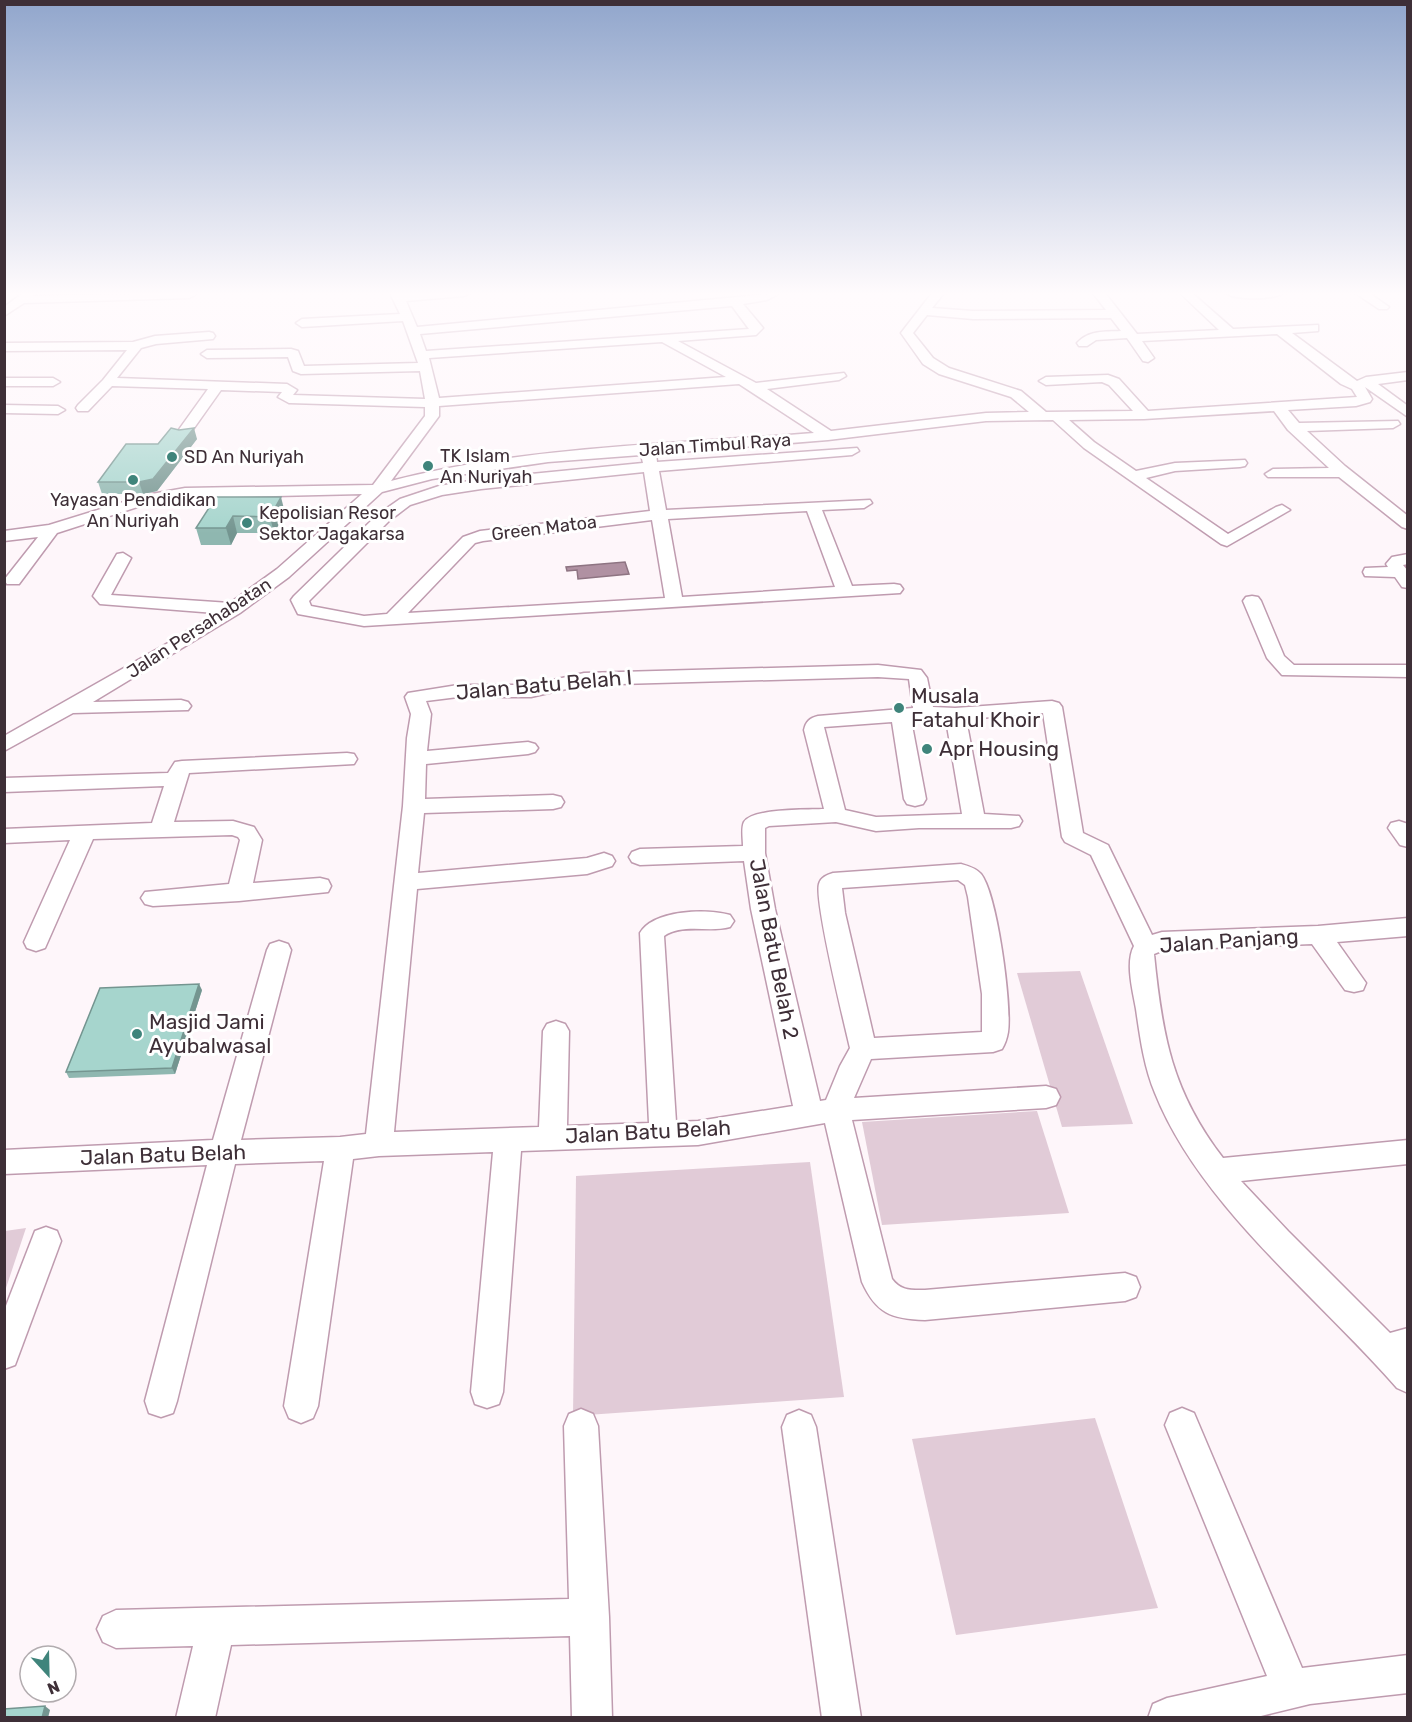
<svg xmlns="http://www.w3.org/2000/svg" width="1412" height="1722" font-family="Rubik,sans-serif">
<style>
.green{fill:#e1cbd7}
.water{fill:#b091a2;stroke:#8e7482;stroke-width:1.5}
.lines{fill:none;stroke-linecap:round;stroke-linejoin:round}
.minor-casing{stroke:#bf9baf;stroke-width:3}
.minor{fill:#fff;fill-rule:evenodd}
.wall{fill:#8fb7b0}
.shaded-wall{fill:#749590}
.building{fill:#a6d5cd;stroke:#749590;stroke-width:1.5}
.poi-dot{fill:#3f847b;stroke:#fff;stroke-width:2}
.labels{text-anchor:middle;stroke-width:6;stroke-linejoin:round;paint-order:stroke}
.far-street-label{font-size:18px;fill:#3e2f37;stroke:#fff}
.far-poi-label{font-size:18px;fill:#3e2f37;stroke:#fff;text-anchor:start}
.street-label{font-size:21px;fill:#3e2f37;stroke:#fff}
.poi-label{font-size:21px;fill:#3e2f37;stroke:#fff;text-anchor:start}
</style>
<rect width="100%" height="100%" fill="#fef6fa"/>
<!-- green -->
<g class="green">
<polygon points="1080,971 1133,1124 1062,1127 1017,973"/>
<polygon points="1037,1111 1069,1213 882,1225 862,1122"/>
<polygon points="810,1162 844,1397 573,1416 576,1176"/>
<polygon points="26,1228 5,1291 5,1231"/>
<polygon points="1095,1418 1158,1608 956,1635 912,1439"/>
</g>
<!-- water -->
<polygon class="water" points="625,562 629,574 578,579 577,570 567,571 566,567"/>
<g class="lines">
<!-- minor casing -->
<g class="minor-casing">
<g id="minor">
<polygon points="23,293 36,293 33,296 193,293 195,295 189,298 24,303 4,316 4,307"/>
<path d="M 390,293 L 470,293 L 464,296 L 406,301 L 417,327 L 780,293 L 767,300 L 743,304 L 763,328 L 756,335 L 678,341 L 756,383 L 844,373 L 846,376 L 839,380 L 767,389 L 831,431 L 986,413 L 1029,412 L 1011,397 L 939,374 L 923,364 L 901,333 L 932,293 L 944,293 L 932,308 L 973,311 L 1106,310 L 1093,293 L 1105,293 L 1137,334 L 1219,330 L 1180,293 L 1192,293 L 1233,329 L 1318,325 L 1318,331 L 1292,333 L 1357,381 L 1366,377 L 1408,372 L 1408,380 L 1378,384 L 1408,406 L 1408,417 L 1365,387 L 1372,399 L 1370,402 L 1356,406 L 1288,410 L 1299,423 L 1398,421 L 1400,424 L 1393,428 L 1307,431 L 1345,466 L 1408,516 L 1408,529 L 1402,527 L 1339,477 L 1268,477 L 1265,474 L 1273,469 L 1329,468 L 1288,430 L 1274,411 L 1144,419 L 1069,420 L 1094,442 L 1136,471 L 1175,463 L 1245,460 L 1247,463 L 1245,466 L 1240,467 L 1175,471 L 1146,478 L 1228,534 L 1276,507 L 1282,505 L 1290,510 L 1227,546 L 1221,544 L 1084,448 L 1053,420 L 986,421 L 828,440 L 656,454 L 657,462 L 857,448 L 859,451 L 852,455 L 659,471 L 666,510 L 870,500 L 872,503 L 864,508 L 822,510 L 852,586 L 894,584 L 900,585 L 903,589 L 900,593 L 364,626 L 298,614 L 291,600 L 294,596 L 377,515 L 400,499 L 439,486 L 481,479 L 643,463 L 641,455 L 548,462 L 432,479 L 382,492 L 289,577 L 240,613 L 93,702 L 181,700 L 188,702 L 191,706 L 188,710 L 73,713 L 4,751 L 4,736 L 168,643 L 215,613 L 100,604 L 93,596 L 117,554 L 123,553 L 131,558 L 111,595 L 230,603 L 277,569 L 362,494 L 185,498 L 153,502 L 57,533 L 19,584 L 7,584 L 4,580 L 38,537 L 4,541 L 4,531 L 49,525 L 146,495 L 185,488 L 373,485 L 425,416 L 425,407 L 289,403 L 278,397 L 282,392 L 221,390 L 187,438 L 182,439 L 175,435 L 208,389 L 112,386 L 88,411 L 78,411 L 76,408 L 78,405 L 103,380 L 127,350 L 4,351 L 4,343 L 133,342 L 155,336 L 209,332 L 213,333 L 215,336 L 213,339 L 156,344 L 141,348 L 117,378 L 287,384 L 297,390 L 293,395 L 425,399 L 420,371 L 301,374 L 293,371 L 288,357 L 207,358 L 201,354 L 207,350 L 291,349 L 298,351 L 304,366 L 418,363 L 403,321 L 302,327 L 296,323 L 302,319 L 400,314 ZM 732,306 L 749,329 L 426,351 L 420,334 ZM 927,315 L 973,319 L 1111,318 L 1121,331 C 1104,332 1089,330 1077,343 L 1079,346 L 1087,346 L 1096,340 L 1127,338 L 1143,361 L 1148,362 L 1154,358 L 1142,341 L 1277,334 L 1341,384 L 1352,389 L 1357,397 L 1148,411 L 1119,379 L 1108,375 L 1046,377 L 1039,381 L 1046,385 L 1102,382 L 1109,385 L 1133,411 L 1046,412 L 1021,391 L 949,368 L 933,358 L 913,333 ZM 662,342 L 726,377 L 439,398 L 429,358 ZM 739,384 L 814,433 C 675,444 526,446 391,481 L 439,416 L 439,406 ZM 644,472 L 650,511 L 480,531 L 463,537 L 387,614 L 364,616 L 311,606 L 309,601 L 389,521 L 410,505 L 442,495 L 481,489 ZM 807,511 L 835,587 L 682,597 L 668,519 ZM 652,520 L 665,598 L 408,613 L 475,543 L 483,541 Z"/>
<path d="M 1226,293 L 1283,293 C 1274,300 1235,300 1226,293 Z"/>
<polygon points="1355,293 1369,293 1389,307 1387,309 1379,309"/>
<polygon points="4,378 53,378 60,382 53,386 4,386"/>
<polygon points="4,405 58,406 65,410 58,414 4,413"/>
<polygon points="1408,554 1408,564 1403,565 1408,571 1408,588 1402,587 1395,577 1365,576 1363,572 1365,568 1388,567 1386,564 1392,557"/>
<polygon points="1252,596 1258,597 1261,601 1284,656 1294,665 1408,665 1408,677 1282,675 1267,658 1243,601 1246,597"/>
<path d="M 878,665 L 921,670 L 927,678 L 933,707 L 955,708 L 1052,701 L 1059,703 L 1062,707 L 1083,833 L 1108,845 L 1152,935 L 1162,932 L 1318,926 L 1408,918 L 1408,936 L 1337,942 L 1366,983 L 1363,990 L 1354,992 L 1345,990 L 1312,944 L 1164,950 L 1154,954 C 1162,1035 1172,1092 1223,1158 L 1408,1140 L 1408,1164 L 1241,1181 L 1288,1231 L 1390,1333 L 1408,1328 L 1408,1393 L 1397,1388 C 1318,1297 1200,1206 1155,1093 C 1144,1067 1140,1037 1136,1009 C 1133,992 1125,962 1134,946 L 1091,855 L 1065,842 L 1062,837 L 1043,713 L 966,719 L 984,814 L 1019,816 L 1022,821 L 1019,826 L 1011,828 L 919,828 L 876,831 L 836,822 L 769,826 L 765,828 L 765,853 L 775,909 L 820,1101 L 826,1100 L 840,1066 L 850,1048 C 844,1022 814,901 819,884 C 821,877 827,875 833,873 L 961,864 C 968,866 976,868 981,874 C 997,894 1012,1005 1008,1032 C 1007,1038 1005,1044 1002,1049 L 993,1052 L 871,1059 L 854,1098 L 1046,1086 L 1056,1089 L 1060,1097 L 1056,1105 L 1046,1108 L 852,1120 L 892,1279 C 901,1291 910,1290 925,1290 L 1125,1273 L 1136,1277 L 1140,1287 L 1136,1297 L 1125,1301 L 925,1320 C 891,1319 876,1313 862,1282 L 825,1123 L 698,1145 L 521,1151 L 503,1392 L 499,1404 L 487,1408 L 475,1404 L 471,1392 L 493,1152 L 379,1156 L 353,1159 L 318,1406 L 313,1418 L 301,1423 L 289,1418 L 284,1406 L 324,1161 L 235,1164 L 177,1401 L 173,1413 L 161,1417 L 149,1413 L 145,1401 L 207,1165 L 4,1174 L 4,1150 L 213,1140 L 267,950 L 270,944 L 279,941 L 288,944 L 291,950 L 241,1140 L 340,1137 L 366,1134 L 403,806 L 407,738 L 411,714 L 405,697 L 408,693 L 458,685 L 531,685 L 584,673 ZM 878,677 L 909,679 L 913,708 L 818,716 C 810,718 806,721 804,730 L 824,809 C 808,810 752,808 744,822 C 741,828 743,839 743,846 L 640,849 L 632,852 L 629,857 L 632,862 L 640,865 L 744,861 L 751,909 L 793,1106 L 698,1121 L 676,1122 L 664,936 C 683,923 709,933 730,927 L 734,921 L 730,915 C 707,908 653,910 640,933 L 649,1123 L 567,1126 L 569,1031 L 565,1024 L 556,1021 L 547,1024 L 543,1031 L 539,1127 L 394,1132 L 417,889 L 587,874 L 612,866 L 615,861 L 612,856 L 604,853 L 587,858 L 418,873 L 424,813 L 553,809 L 561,807 L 564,802 L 561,797 L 553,795 L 425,799 L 426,764 L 528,754 L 535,752 L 538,748 L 535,744 L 528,742 L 427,751 L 431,714 L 426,701 L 458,697 L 531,697 L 584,685 ZM 924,719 L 946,720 L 962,814 L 876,817 L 845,810 L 824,727 L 892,722 L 904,799 L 907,804 L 915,806 L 923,804 L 926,799 L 911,720 ZM 958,880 L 965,885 L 968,897 L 982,994 L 982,1032 L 874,1038 L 845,913 L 842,888 Z"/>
<polygon points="347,753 354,754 357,759 354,764 189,773 174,822 233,821 254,827 262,840 253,883 320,878 328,880 331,886 328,892 239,901 153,906 145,904 141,898 145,892 229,884 240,840 238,837 232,835 93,839 45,948 36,951 27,948 24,942 70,840 4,843 4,829 152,823 164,786 4,792 4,778 168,773 175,762 182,761"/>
<polygon points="1399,821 1408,824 1408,847 1400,845 1388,828 1391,823"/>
<polygon points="46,1227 57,1231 61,1241 15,1365 4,1369 4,1311 35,1231"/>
<polygon points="1182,1408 1194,1413 1302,1668 1408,1655 1408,1693 1310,1704 1253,1718 1148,1718 1153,1704 1167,1698 1267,1676 1165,1425 1170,1413"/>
<polygon points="581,1409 593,1414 598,1426 609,1617 612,1718 572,1718 570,1636 231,1645 215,1718 176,1718 193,1646 116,1648 103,1642 97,1629 103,1616 116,1610 569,1599 564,1426 569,1414"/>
<polygon points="799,1410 811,1415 816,1427 861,1718 822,1718 782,1427 787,1415"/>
</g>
</g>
<!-- minor -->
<use href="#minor" class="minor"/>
</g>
<!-- wall -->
<g class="wall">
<polygon points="197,439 157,491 143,494 102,494 98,482 158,444"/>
<polygon points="216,497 285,513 274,533 237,533 231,545 201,545 196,528"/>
<polygon points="202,990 175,1074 69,1078 66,1072"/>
</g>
<!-- shaded-wall -->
<g class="shaded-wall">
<polygon points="194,428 197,439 157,491 143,494 139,482"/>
<polygon points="281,497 285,513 274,533 270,517"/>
<polygon points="233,516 237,533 231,545 226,528"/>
<polygon points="199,984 202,990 175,1074 172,1068"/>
<polygon points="45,1706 50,1710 48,1718 42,1718"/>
</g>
<!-- building -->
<g class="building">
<polygon points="171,428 179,430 194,428 153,479 139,482 98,482 126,444 158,444"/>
<polygon points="216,497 281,497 270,517 233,516 226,528 196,528"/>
<polygon points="199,984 172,1068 66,1072 100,988"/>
<polygon points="45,1706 42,1718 4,1718 4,1709"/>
</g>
<!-- sky -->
<linearGradient id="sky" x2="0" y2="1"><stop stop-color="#91a6cc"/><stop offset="0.55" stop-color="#fffbfd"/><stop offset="1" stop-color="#fffbfd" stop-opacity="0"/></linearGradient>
<rect width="1412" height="534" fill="url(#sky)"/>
<!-- markers -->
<g class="poi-dot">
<circle cx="172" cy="457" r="6"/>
<circle cx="428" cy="466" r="6"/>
<circle cx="133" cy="480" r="6"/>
<circle cx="247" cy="523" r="6"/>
<circle cx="899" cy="708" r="6"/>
<circle cx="927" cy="749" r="6"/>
<circle cx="137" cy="1034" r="6"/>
</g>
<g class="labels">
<!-- far-street labels -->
<g class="far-street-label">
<text transform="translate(715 445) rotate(-4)" y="6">Jalan Timbul Raya</text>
<text transform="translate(544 528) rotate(-7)" y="6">Green Matoa</text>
<text transform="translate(199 628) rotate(-33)" y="6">Jalan Persahabatan</text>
</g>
<!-- far-poi labels -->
<g class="far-poi-label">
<text x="440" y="462">TK Islam<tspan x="440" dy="21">An Nuriyah</tspan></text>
<text x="184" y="463">SD An Nuriyah</text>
<text x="133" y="506" text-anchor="middle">Yayasan Pendidikan<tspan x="133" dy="21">An Nuriyah</tspan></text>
<text x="259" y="519">Kepolisian Resor<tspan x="259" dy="21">Sektor Jagakarsa</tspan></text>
</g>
<!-- street labels -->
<g class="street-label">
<text transform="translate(544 685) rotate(-5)" y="7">Jalan Batu Belah I</text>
<text transform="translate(1229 941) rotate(-4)" y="7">Jalan Panjang</text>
<text transform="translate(774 949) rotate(79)" y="7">Jalan Batu Belah 2</text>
<text transform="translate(648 1132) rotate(-3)" y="7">Jalan Batu Belah</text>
<text transform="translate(163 1155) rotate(-2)" y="7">Jalan Batu Belah</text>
</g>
<!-- poi labels -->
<g class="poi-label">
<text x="911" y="703">Musala<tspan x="911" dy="24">Fatahul Khoir</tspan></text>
<text x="939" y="756">Apr Housing</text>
<text x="149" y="1029">Masjid Jami<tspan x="149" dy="24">Ayubalwasal</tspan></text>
</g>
</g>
<!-- border -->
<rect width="1412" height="1722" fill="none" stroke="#3e2f37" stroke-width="12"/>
<!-- north arrow -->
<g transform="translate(48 1674) rotate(158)"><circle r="28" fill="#ffffff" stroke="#b2acaf" stroke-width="1.5"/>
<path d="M0-4.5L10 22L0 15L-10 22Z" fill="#3f847b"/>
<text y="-9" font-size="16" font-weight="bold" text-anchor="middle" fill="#3e2f37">N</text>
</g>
</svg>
